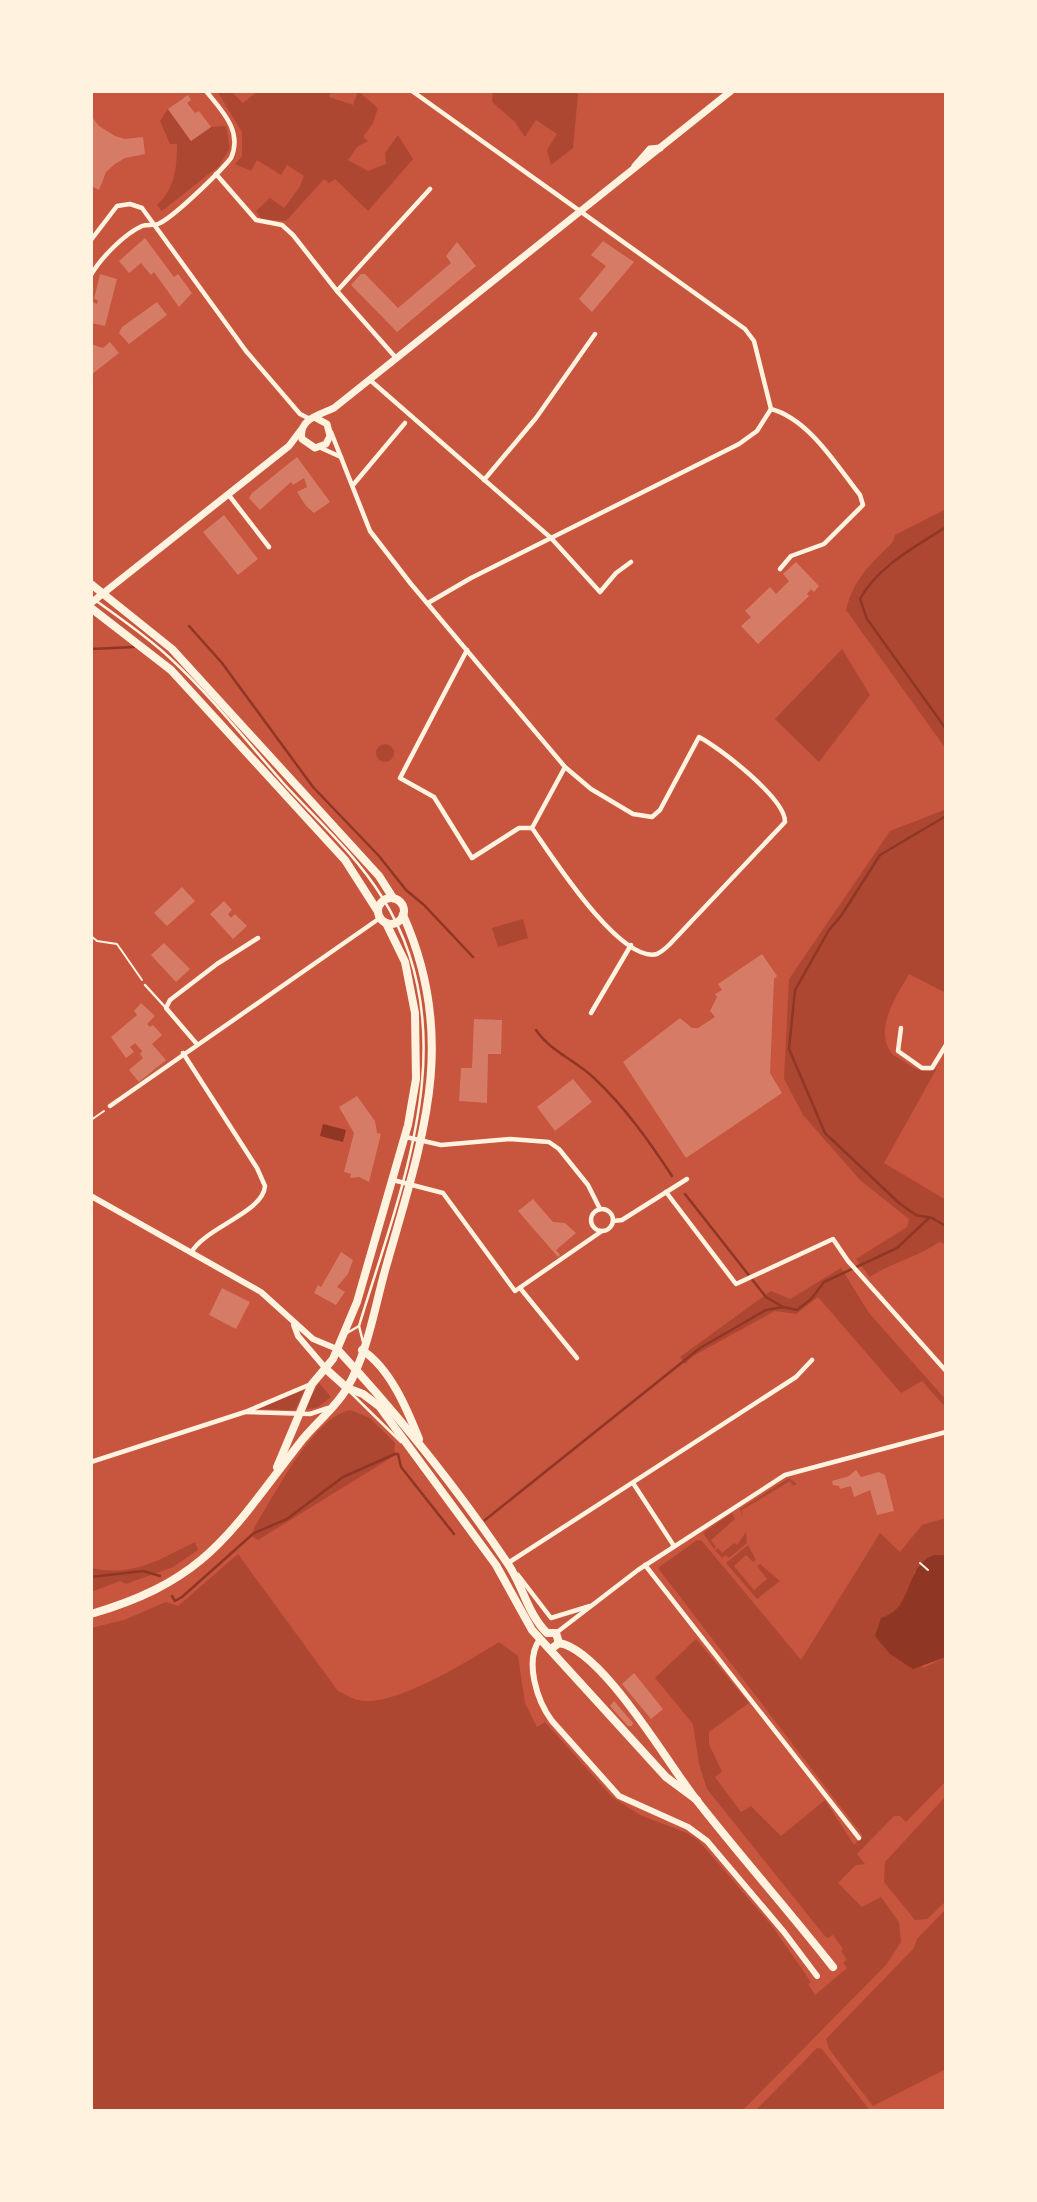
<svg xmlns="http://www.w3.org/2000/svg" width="1037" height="2202" font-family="'Roboto Serif',serif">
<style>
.green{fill:#ae4732}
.water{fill:#8f3625}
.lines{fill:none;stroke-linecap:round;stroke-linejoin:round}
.stream{stroke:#8f3625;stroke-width:2.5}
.building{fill:#d67c66}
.path{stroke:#fff3e0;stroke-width:2}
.service{stroke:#fff3e0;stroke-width:2.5}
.minor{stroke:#fff3e0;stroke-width:4.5}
.tertiary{stroke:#fff3e0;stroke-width:6}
.secondary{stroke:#fff3e0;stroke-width:7}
.primary{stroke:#fff3e0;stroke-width:8}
</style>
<rect width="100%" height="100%" fill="#c8553d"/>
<!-- green -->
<g class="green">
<polygon points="217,91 231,91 243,103 258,91 331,91 329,97 353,105 358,91 378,108 373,123 363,137 368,141 358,146 348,160 368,171 386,164 385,153 398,135 413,159 368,211 335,179 329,183 324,179 286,221 261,219 256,211 270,198 284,208 299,188 304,176 287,165 281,175 257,160 251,171 235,164 242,156 242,132"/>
<polygon points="493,91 572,91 578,94 573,148 551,165 547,150 557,134 536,120 525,137 515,122 492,102"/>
<path d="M 168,109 L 191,141 L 211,127 L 226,126 L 230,148 L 219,166 L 162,211 L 157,205 C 175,188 177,168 177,144 L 170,144 L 160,121 Z"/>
<path d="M 946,509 L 946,749 L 846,610 C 854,578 870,565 893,542 L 895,535 Z"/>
<polygon points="842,649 870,695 819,762 775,719"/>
<circle cx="385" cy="753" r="9"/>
<path d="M 946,803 L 946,993 L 909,974 C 897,996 872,1030 893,1055 C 908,1062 920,1078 937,1068 L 884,1163 L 946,1200 L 946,1244 L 939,1242 C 917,1258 892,1262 870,1277 L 856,1259 L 907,1227 L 909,1219 L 860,1180 L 803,1115 L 784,1079 L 789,979 L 890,831 L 944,810 Z"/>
<polygon points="523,919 528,938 498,947 492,928"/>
<polygon points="841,1268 869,1313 946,1400 946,1408 922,1381 901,1393 818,1297 796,1314 775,1311 693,1356 685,1364 680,1357 771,1291 790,1299"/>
<polygon points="319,1383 331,1397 318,1407 303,1410"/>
<polygon points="304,1390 295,1410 255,1409"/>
<path d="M 350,1410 L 370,1418 L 395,1443 L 394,1456 L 258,1540 L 253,1537 L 254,1528 C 274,1497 312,1418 350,1410 Z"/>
<polygon points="789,1478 797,1484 793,1486 790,1481 742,1510 743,1517 740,1509"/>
<polygon points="732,1513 735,1519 711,1540 716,1547 714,1549 703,1533"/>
<path d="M 946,1518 L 946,1555 L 914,1572 L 907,1596 L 891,1615 L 923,1668 L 946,1657 L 946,1781 L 906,1822 L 900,1816 L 894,1816 L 857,1854 L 865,1864 L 856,1865 L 838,1883 L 862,1907 L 881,1897 L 899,1922 L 901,1942 L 886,1965 L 742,2111 L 91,2111 L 91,1628 L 124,1620 L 166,1602 L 178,1606 L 238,1554 L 338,1691 C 345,1694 352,1699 358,1700 C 392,1709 470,1660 499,1642 L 518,1656 L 525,1703 L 537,1727 L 545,1722 L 612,1797 L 640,1815 L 687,1833 L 699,1841 L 772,1926 L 811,1982 L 808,1984 L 815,1995 L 847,1968 L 843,1963 L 847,1960 L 841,1951 L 843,1949 L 833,1935 L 828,1938 L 824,1935 L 707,1789 L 699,1764 L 693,1724 L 655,1678 L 696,1639 L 749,1703 L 709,1732 L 709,1744 L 722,1772 L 715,1777 L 741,1812 L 751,1806 L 781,1836 L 825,1800 L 854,1845 L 863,1836 L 658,1568 L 697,1540 L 702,1541 L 801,1660 L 880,1533 L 900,1552 L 922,1525 Z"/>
<polygon points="746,1532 747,1543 729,1558 726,1555 722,1558 715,1550 718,1548 722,1553 734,1543 737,1545"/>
<path d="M 195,1542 L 198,1550 L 173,1567 L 126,1584 L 120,1581 L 91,1592 L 91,1568 C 136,1577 157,1560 195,1542 Z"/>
<polygon points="748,1545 756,1560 753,1562 746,1555 734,1566 754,1590 767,1579 757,1566 760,1564 780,1581 757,1599 726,1563"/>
<polygon points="946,1796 946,1901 927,1919 915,1920 884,1882 885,1862"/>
<polygon points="946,1909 946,2069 873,2106 829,2049 826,2039 914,1948 917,1939"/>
<polygon points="817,2048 822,2049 868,2108 866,2111 755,2111"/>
</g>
<!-- water -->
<g class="water">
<polygon points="323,1124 346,1130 343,1142 320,1136"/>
<path d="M 934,1555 L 946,1555 L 946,1657 L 913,1669 L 890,1654 L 875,1636 L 881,1618 C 915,1608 903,1567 934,1555 Z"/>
</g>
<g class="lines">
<!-- stream -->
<g class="stream">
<path d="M 946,527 C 916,546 877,567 860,599 L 867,619 L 946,729"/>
<polyline points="189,626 222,663 313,787 379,856 406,890 424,905 473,957"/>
<polyline points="91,649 134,647"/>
<polyline points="946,816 880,855 841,916 829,930 795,990 789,1049 825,1133 899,1203 916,1215 932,1218 946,1226"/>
<path d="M 536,1030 C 550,1051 575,1060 594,1078 C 625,1107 649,1141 672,1176"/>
<polyline points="685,1194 766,1297 783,1307"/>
<polyline points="485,1520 700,1348 766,1310 783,1307 797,1310 811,1299 824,1282 897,1248 929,1218"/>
<polyline points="91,1577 143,1571 160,1576"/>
<polyline points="172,1596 175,1601 182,1597 254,1533 287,1519 343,1477 395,1454 398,1454 401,1467 454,1534"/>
</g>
</g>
<!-- building -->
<g class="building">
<polygon points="188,95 191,100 187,103 195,113 199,111 211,127 191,141 168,109"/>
<polygon points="91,116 99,126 115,136 125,139 143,137 145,154 125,158 115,164 106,172 99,190 91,186"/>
<polygon points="145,238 174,277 178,274 192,293 179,307 154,272 151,275 141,263 129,273 119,261"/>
<polygon points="603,241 634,262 592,312 579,299 606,266 591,255"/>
<polygon points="457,242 476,266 397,332 351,285 361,274 365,274 398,308 451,263 446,256"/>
<polygon points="100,274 117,279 105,326 91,323 91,308 93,302 97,304 98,300 94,299"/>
<polygon points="157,302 167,315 129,344 119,333 122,327"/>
<polygon points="110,342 119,353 91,375 91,344 103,348"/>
<polygon points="297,457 330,502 314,513 306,506 297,492 307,487 304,478 293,485 291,482 260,510 249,498 252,493"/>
<polygon points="224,515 258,559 238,575 203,532"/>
<polygon points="796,562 819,586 814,592 811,589 807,594 809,596 758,644 741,626 751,617 745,611 770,587 776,594 789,581 783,574"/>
<polygon points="182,887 195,901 167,926 154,913"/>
<polygon points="224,901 232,910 228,914 231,918 235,914 247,926 233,939 210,914"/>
<polygon points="164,943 190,969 176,982 151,955"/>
<polygon points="762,954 777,976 774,979 770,1073 782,1093 686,1158 623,1062 680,1018 692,1028 698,1028 715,1017 710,1011 717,997 715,994 722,990 718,984"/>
<polygon points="141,1003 155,1016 147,1024 150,1027 153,1025 162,1035 152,1044 166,1060 139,1082 129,1070 143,1058 140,1054 142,1051 135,1043 130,1047 134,1052 126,1058 111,1037 137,1015 134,1011"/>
<polygon points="474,1019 502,1020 501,1054 488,1054 487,1103 459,1101 461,1068 472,1068"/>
<polygon points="573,1079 592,1102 555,1131 537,1107"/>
<polygon points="357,1096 375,1121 377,1133 381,1134 369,1182 359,1177 350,1178 351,1174 344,1172 354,1133 339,1107"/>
<polygon points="533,1199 553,1222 565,1223 576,1233 556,1250 560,1255 558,1257 518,1211"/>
<polygon points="341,1252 353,1260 348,1274 337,1287 345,1292 336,1305 314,1293 318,1285 321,1287"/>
<polygon points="222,1288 250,1302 236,1329 209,1315"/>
<polygon points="856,1470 861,1477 879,1472 885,1475 894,1511 877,1515 870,1490 854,1497 851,1486 840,1489 839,1486 833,1485 832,1481 849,1476"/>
<polygon points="634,1673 663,1709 651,1719 622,1684"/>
<polygon points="614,1701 633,1723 632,1726 628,1726 610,1706"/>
</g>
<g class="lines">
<!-- path -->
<g class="path">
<polyline points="91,936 97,941 117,944 142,980"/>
<polyline points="91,1120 104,1111"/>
<polyline points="920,1563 928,1570"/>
</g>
<!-- service -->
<g class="service">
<path d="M 91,597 C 118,617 147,636 171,659 C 212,697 248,743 285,785 C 318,821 356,855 382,897 C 468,1033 401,1187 359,1326 L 363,1342"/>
<polyline points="145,985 166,1008"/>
<polyline points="347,1333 359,1326"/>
<polyline points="349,1391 401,1442"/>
</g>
<!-- minor -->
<g class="minor">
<path d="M 412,91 L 745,329 L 754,341 L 771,409 C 809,419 837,466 860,495 L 863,505 L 824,544 L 791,556 L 780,569"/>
<polyline points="216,174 256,220 282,225 293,235 337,291 397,359"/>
<polyline points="91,240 117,206 130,204 142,208 246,351 300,414 310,419"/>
<path d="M 91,275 C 100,259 124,234 142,226 C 147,224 153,226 158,224 C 173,218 220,172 231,158 C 243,131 222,111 206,91"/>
<polyline points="337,291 430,189"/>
<polyline points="370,380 551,538 600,592 616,573 631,562"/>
<path d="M 331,432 L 370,531 L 411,584 L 565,767 L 591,789 L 633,814 L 652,817 L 660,810 L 699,737 C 720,748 786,799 785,822 L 670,944 C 667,947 661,952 657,954 C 620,964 551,855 532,828 L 565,767"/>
<polyline points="321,448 341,457"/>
<polyline points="484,480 536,418 595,334"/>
<polyline points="353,485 405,423"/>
<polyline points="228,494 269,547"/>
<polyline points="428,603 471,578 739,444 757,431 771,409"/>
<polyline points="467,650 400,778 434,797 472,858 519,828 532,828"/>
<polyline points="591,1013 631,945"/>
<polyline points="901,1028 898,1051 922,1068 932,1068 946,1045"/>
<polyline points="196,1043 166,1008 170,1000 217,964 258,938"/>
<path d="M 183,1053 L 257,1168 L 265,1186 C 263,1213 205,1227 191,1253"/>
<polyline points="110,1106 380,918"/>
<polyline points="406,1137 441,1145 510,1139 549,1142 559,1149 588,1185 600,1209"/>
<polyline points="393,1180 443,1193 515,1291 602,1231"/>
<polyline points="666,1192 736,1284 833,1239 848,1261 946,1371"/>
<circle cx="602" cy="1220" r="11"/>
<polyline points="613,1221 622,1220 687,1179"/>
<polyline points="520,1288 577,1358"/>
<polyline points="311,1384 245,1412 310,1414 328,1408"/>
<polyline points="91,1462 245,1412"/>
<polyline points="633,1483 674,1546"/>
<polyline points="508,1563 796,1377 812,1360"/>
<polyline points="645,1565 859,1838"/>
<polyline points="518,1575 551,1618 590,1606"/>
<polyline points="556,1633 638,1570 785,1475 946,1432"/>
</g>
<!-- tertiary -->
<g class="tertiary">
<polyline points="91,1196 261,1292 313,1339 337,1349"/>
<polyline points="294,1325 298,1336 327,1370"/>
<path d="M 540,1639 C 524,1661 537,1701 552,1721 L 619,1796 L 688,1827 L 707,1841 L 784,1932 L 817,1976"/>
</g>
<!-- secondary -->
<g class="secondary">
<polyline points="635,166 650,149 660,148"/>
<path d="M 316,418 L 327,424 L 330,436 L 326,444 L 315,448 L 302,439 C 298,419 319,415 334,408 L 731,91"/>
<polyline points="91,603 289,446 301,430"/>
</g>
<!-- primary -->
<g class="primary">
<polyline points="91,584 172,649 379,876 393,898"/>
<polyline points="91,608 171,670 345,860 377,910"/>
<circle cx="391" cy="911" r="13"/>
<path d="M 337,1349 C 399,1416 457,1488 508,1564 C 523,1586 527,1613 547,1633 L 556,1633 L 559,1643"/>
<path d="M 362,1350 C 390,1368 407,1409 419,1439"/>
<polyline points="327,1370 347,1388 363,1394 379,1406 496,1565 532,1630 666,1777 697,1800"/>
<polyline points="277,1467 312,1384 333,1359 357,1302 408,1125 416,1079 415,1013 405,962 386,923"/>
<path d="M 91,1614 C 207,1580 229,1534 299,1444 C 313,1425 335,1409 347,1388 C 368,1353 375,1305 386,1267 C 421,1143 460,1042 403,915"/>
<path d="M 551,1649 L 559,1643 C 603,1650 669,1766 698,1802 C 742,1858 789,1911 833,1967"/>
</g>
</g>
<!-- border -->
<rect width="1037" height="2202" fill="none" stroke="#fff3e0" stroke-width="186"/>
</svg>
